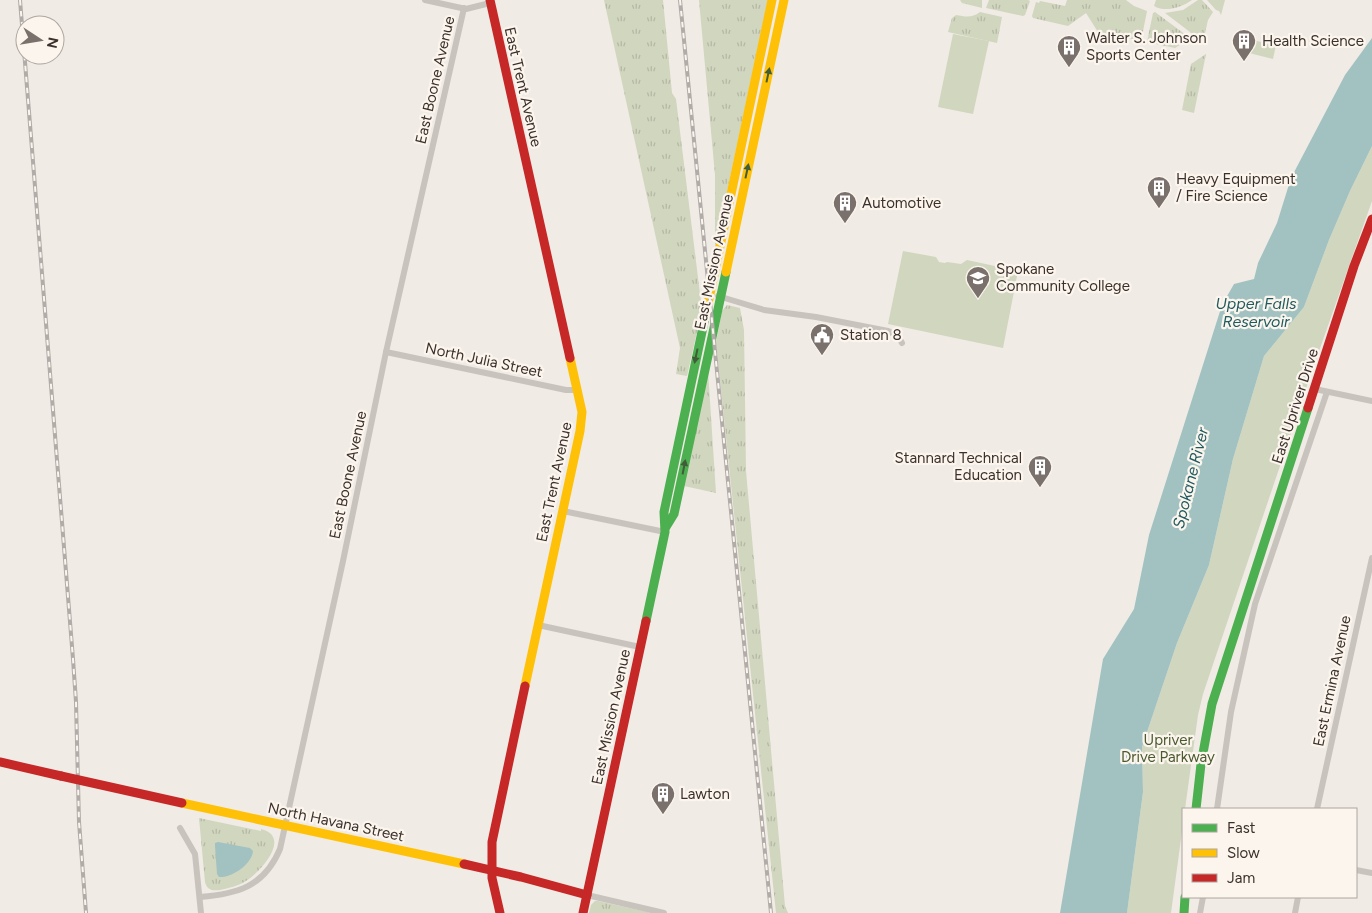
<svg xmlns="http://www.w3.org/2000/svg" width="1372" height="913" font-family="Figtree,sans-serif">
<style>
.grass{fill:url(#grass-tufts)}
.park{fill:#d1d6bf}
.water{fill:#a1c2c1}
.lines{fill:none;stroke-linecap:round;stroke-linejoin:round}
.street{stroke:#c9c3be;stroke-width:6}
.fast{stroke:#4caf50;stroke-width:9}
.slow{stroke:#ffc107;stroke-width:9}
.jam{stroke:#c62828;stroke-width:9}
.rail-casing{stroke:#b1aca8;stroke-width:4}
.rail{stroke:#fbf5ee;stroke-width:2;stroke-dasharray:5.5;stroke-linecap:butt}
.jam-bridge{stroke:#c62828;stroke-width:9}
.oneway{fill:#415c38}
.labels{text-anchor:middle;stroke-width:4.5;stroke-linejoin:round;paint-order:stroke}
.poi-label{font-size:15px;fill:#3b302b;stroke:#fbf5ee;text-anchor:start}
.street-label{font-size:15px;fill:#3b302b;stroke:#fbf5ee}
.park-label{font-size:15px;fill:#4a5a2e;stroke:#fbf5ee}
.water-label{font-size:16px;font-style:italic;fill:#1f5a5e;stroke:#fbf5ee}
</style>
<defs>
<pattern id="grass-tufts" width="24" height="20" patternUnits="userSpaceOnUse" patternTransform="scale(1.25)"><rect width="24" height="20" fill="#d1d6bf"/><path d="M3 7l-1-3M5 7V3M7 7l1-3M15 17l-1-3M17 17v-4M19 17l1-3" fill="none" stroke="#b4b8a4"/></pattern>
</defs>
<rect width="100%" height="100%" fill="#f0ebe5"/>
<!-- grass -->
<g class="grass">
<polygon points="604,0 663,0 672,93 676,99 702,310 687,376 676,374 680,348"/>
<polygon points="699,0 768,0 715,248 715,175"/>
<polygon points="960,0 982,0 982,8 962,3"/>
<polygon points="989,0 1028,0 1030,1 1025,15 1023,16 986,8"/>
<polygon points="1067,0 1126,0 1134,6 1147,11 1141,41 1098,32 1086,13 1068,26 1033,18 1032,16 1036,2 1039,3 1040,1 1065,6"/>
<path d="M 1156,0 L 1192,0 C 1182,7 1166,13 1154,6 Z"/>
<polygon points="1198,0 1202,0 1213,12 1208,20 1205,33 1198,43 1190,32 1165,13 1183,10"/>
<polygon points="1207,0 1225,0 1221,15 1219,11 1216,10"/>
<path d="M 980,12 L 1002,17 L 997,43 L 948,32 L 952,18 L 956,15 C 966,17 972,18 980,12 Z"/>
<polygon points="1155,12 1190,38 1175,48 1147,42 1153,13"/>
<polygon points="1206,54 1194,113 1182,110 1191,64"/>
<polygon points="727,305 740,308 744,330 746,471 785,906 788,913 776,913 716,342 722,311"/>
<polygon points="708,371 716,493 684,486"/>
<path d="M 199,818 L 261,831 L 261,829 C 293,837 259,873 246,881 C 238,886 229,888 220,890 C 212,891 207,890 205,882 Z"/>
<polygon points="595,901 598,901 652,913 589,913 591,905"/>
</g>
<!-- park -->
<g class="park">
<polygon points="953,34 989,41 973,114 938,107"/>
<polygon points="1252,40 1276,45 1273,59 1249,53"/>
<polygon points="1372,146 1372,201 1312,371 1203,694 1198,715 1185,809 1183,809 1183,824 1171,913 1127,913 1143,792 1142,747 1177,643 1209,565 1233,459 1264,356 1304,307 1329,240 1350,191"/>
<polygon points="903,251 936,257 939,262 945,263 947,262 961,264 967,260 1018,271 1003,348 888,324"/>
</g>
<!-- water -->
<g class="water">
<polygon points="1372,38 1372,146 1350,191 1329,240 1304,307 1264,356 1233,459 1209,565 1177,643 1142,747 1143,792 1127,913 1060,913 1103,659 1134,609 1149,535 1222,305 1234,284 1254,279 1258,263 1277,223 1291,178 1345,75"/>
<path d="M 218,842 L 250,848 L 253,851 C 252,864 232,878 219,877 L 217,874 L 215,846 L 215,843 Z"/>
</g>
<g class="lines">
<!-- street -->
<g class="street">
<polyline points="425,0 466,9 490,3"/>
<polyline points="718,296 764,310 816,317 888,331 898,336 902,343"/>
<polyline points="386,352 566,390 577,390"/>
<polyline points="1315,389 1372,401"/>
<polyline points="563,511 665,532"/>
<polyline points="538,625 640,647"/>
<polyline points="1217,809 1231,712 1255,604 1327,392"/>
<polyline points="1317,809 1372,558"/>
<polyline points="180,828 195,854 201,913"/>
<polyline points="1356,870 1372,873"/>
<polyline points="587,895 664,913"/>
<path d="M 200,897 C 237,894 264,887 280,849 L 343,561 L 386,352 L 464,8"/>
<polyline points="1200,913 1203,897"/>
<polyline points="1295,913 1298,897"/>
</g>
<!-- fast -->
<g class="fast">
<polyline points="666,527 674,514 726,272"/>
<polyline points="646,621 665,532 664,512 707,308"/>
<polyline points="1196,809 1201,764 1212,704 1308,408"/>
<polyline points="1184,913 1185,897"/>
</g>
<!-- slow -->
<g class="slow">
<polyline points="726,272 784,0"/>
<polyline points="707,308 772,0"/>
<polyline points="525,686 580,431 582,412 570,358"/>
<polyline points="182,803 464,864"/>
</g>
<!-- jam -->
<g class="jam">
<polyline points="490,0 570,358"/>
<polyline points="1308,408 1354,266 1372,219"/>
<polyline points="0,762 61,776"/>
<polyline points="464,864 521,877 587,895"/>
<polyline points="500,913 492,878 492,842 525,686"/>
<polyline points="583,913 646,621"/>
</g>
<!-- rail casing -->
<g class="rail-casing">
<g id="rail">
<polyline points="20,0 73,659 76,702 79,822 86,913"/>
<polyline points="680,0 771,913"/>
</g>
</g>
<!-- rail -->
<use href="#rail" class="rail"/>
<!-- jam-bridge -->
<polyline class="jam-bridge" points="61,776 182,803"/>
</g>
<!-- one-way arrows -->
<defs><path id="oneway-solid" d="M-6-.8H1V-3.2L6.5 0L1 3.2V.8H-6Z" transform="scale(1.25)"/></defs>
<g class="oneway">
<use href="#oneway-solid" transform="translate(768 75) rotate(-78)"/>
<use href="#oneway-solid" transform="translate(747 171) rotate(-78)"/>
<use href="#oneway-solid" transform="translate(696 356) rotate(102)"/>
<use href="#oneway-solid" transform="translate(684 467) rotate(-79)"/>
</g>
<!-- icons -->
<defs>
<g id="building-pin" transform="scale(1.25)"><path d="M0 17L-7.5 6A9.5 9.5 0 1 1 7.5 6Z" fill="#7a716c" stroke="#fbf5ee"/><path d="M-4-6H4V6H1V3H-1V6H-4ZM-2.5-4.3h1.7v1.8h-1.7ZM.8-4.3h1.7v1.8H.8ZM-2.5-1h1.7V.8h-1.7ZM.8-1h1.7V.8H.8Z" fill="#fff"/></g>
<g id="university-pin" transform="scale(1.25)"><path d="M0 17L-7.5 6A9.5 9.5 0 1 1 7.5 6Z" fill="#7a716c" stroke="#fbf5ee"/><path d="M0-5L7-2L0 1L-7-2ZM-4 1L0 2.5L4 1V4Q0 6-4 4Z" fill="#fff"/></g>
<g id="civic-pin" transform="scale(1.25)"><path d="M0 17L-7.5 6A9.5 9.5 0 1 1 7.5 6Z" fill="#7a716c" stroke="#fbf5ee"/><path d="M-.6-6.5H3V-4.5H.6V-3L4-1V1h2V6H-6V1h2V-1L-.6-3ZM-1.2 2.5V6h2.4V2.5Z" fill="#fff"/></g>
</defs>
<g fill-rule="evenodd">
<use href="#building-pin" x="1244" y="41"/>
<use href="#building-pin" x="1069" y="47"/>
<use href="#building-pin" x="1159" y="188"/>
<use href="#building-pin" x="845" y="203"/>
<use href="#university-pin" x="978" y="278"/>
<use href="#civic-pin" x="822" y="335"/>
<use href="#building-pin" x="1040" y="467"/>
<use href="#building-pin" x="663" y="794"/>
</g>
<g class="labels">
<!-- poi labels -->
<g class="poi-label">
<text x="1086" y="43">Walter S. Johnson<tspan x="1086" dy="17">Sports Center</tspan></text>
<text x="1262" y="46">Health Science</text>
<text x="1176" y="184">Heavy Equipment<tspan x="1176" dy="17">/ Fire Science</tspan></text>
<text x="862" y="208">Automotive</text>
<text x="996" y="274">Spokane<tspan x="996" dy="17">Community College</tspan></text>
<text x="840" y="340">Station 8</text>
<text x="1022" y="463" text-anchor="end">Stannard Technical<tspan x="1022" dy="17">Education</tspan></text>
<text x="680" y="799">Lawton</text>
</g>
<!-- street labels -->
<g class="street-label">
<text transform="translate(435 80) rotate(-77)" y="5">East Boone Avenue</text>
<text transform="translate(523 87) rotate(77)" y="5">East Trent Avenue</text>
<text transform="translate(714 262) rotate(-78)" y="5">East Mission Avenue</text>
<text transform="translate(484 360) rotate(12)" y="5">North Julia Street</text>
<text transform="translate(1295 406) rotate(-72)" y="5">East Upriver Drive</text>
<text transform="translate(348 475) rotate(-78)" y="5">East Boone Avenue</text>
<text transform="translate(554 482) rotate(-78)" y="5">East Trent Avenue</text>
<text transform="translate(1332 681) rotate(-78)" y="5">East Ermina Avenue</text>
<text transform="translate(611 717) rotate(-78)" y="5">East Mission Avenue</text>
<text transform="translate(336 822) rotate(12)" y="5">North Havana Street</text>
</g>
<!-- park labels -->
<g class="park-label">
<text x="1168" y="745">Upriver<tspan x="1168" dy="17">Drive Parkway</tspan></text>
</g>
<!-- water labels -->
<g class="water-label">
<text x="1256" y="309">Upper Falls<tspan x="1256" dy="18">Reservoir</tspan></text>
<text transform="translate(1190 478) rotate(-76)" y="6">Spokane River</text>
</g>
</g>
<!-- legend -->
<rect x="1182" y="808" width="175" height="90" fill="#fbf5ee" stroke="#aea6a0"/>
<rect x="1192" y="824" width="25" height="8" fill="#4caf50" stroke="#aea6a0"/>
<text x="1227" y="833" font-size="15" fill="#3b302b">Fast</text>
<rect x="1192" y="849" width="25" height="8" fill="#ffc107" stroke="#aea6a0"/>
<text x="1227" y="858" font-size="15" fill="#3b302b">Slow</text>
<rect x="1192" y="874" width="25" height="8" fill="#c62828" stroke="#aea6a0"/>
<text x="1227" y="883" font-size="15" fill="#3b302b">Jam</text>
<!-- north arrow -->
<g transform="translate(40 40) rotate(102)"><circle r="24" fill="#fbf5ee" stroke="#aea6a0"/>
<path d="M0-4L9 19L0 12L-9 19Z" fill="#7a716c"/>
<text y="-8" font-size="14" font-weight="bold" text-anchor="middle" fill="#3b302b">N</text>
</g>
</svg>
